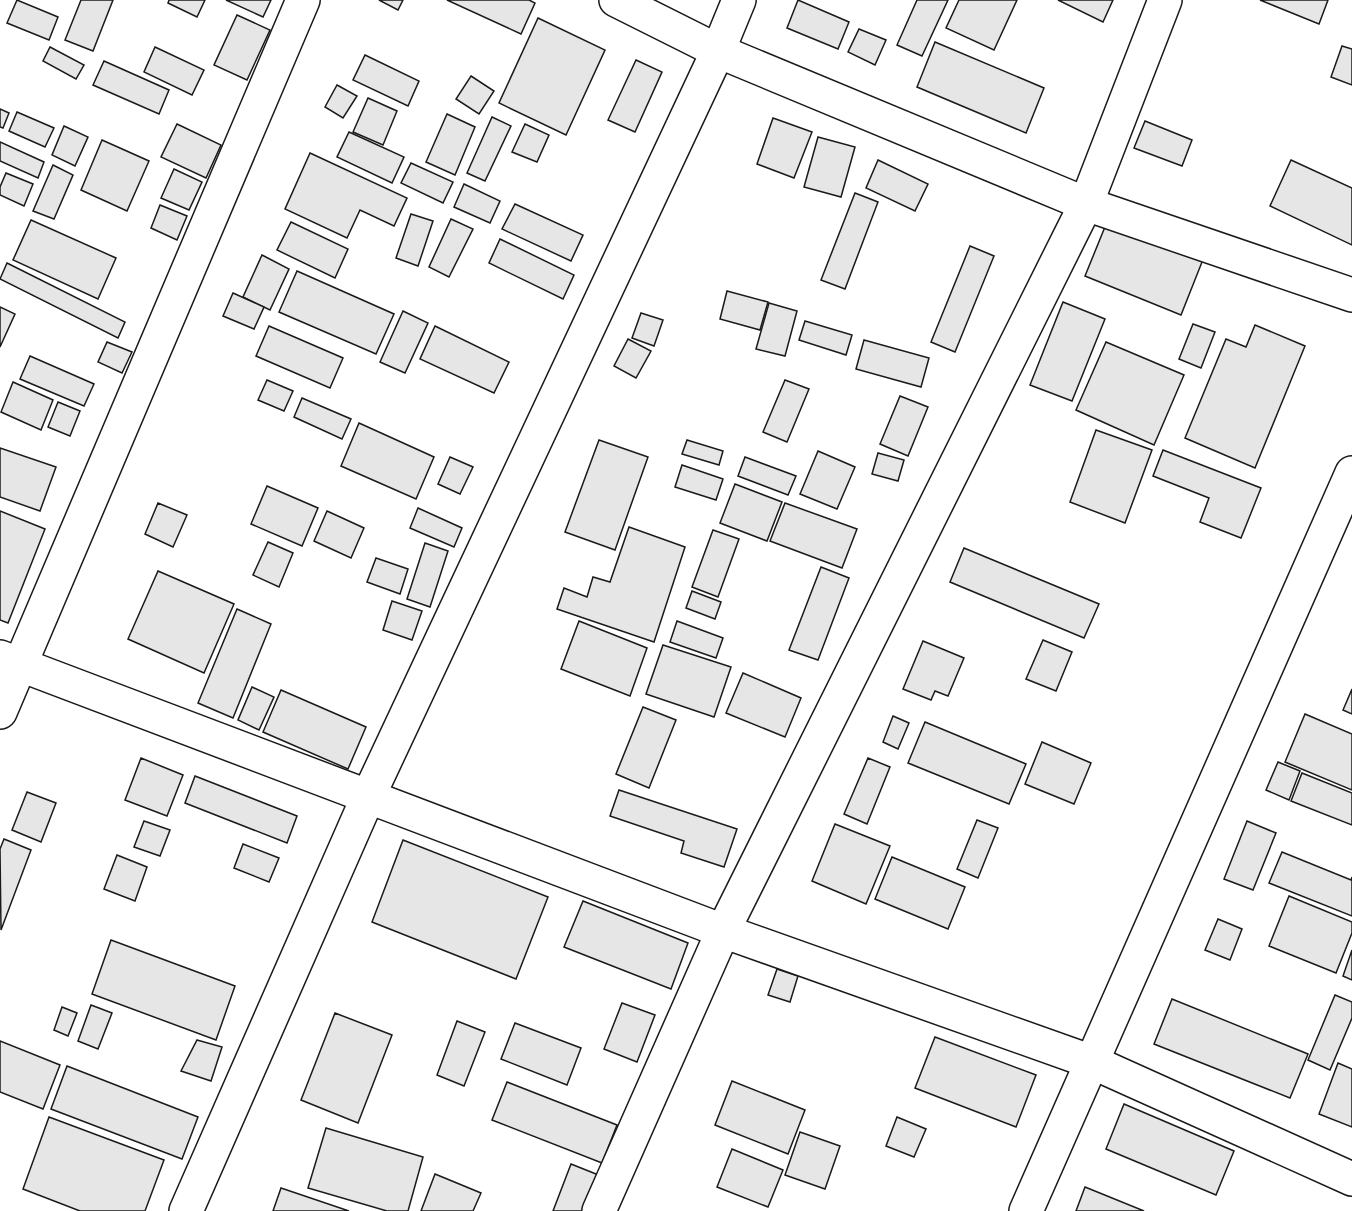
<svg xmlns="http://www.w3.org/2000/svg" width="1352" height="1211" font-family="Roboto,sans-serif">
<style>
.building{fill:#e6e6e6;stroke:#1a1a1a;stroke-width:1.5}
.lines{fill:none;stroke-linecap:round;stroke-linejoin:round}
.street-casing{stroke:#1a1a1a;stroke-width:36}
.secondary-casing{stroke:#1a1a1a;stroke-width:36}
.street{stroke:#fff;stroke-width:33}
.secondary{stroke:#fff;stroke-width:33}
</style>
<rect width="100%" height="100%" fill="#fff"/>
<!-- building -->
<g class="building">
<polygon points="17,0 58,17 49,40 7,23"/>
<polygon points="81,0 113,0 93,51 65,40"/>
<polygon points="169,0 205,0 197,17 168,3"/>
<polygon points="226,0 271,0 263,17"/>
<polygon points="379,0 403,0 398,10"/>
<polygon points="447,0 529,0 535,3 521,34"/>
<polygon points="798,0 849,22 838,49 787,28"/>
<polygon points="917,0 948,0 922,56 897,45"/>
<polygon points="959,0 1017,0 994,50 946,28"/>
<polygon points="1058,0 1113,0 1103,22"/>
<polygon points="1260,0 1328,0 1319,24"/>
<polygon points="237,15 270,30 247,80 214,65"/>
<polygon points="538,18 605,50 566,135 499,103"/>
<polygon points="859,29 886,40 875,65 848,52"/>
<polygon points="935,42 1044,88 1026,133 917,87"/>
<polygon points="1342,46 1352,49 1352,85 1331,77"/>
<polygon points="50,47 84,65 76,79 43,61"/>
<polygon points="155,47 204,70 192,95 144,72"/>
<polygon points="365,55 419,81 408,106 353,80"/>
<polygon points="636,60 662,72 635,132 608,120"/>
<polygon points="104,61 169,90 159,114 93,85"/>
<polygon points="471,76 494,91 479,114 456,99"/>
<polygon points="337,85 357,96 343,118 325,107"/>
<polygon points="368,98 397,111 383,145 353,132"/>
<polygon points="0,109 9,113 3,128 0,127"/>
<polygon points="17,112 54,128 45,147 9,131"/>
<polygon points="447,114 475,127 455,175 426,162"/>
<polygon points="492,117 511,126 485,181 467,173"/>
<polygon points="773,118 812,132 794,178 757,164"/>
<polygon points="1145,121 1192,140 1182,166 1134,148"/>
<polygon points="177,124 221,145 206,178 161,157"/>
<polygon points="525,124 549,135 537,162 512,152"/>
<polygon points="64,126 88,137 75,166 52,155"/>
<polygon points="349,132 404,157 392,183 337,157"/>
<polygon points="818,137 855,147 841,197 804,187"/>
<polygon points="102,140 149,161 127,211 81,190"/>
<polygon points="0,142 44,162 38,178 0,161"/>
<polygon points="310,153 407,198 394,226 360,210 347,238 285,209"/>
<polygon points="878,160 928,184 915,211 866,188"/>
<polygon points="1291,160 1352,188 1352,245 1270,206"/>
<polygon points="411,163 453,182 443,203 401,183"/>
<polygon points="53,165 73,175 54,219 33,211"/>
<polygon points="174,169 202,182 189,210 161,198"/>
<polygon points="6,173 33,184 24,206 0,195 0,187"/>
<polygon points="464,184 500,201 490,223 454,207"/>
<polygon points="855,193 878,202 845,289 821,280"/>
<polygon points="515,204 583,235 571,261 502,229"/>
<polygon points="160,205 187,216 177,240 151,228"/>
<polygon points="411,214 433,221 418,266 396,258"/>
<polygon points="1109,217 1204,257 1181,315 1085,276"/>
<polygon points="451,219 473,229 449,277 429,267"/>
<polygon points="31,220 116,258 98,299 13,260"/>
<polygon points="291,222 348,249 335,278 277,250"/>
<polygon points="500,239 574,275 563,299 489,263"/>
<polygon points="970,246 994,256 955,352 931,342"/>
<polygon points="262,255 289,269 270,310 243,297"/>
<polygon points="7,263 125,322 118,338 0,279"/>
<polygon points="297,271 394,314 376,354 279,312"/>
<polygon points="727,291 768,302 760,330 720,319"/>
<polygon points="233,293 264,307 254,329 223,316"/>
<polygon points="1063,302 1105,319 1072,401 1030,385"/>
<polygon points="769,303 797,311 785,356 756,349"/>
<polygon points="0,307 15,314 0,347"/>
<polygon points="403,311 428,323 405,373 380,362"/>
<polygon points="641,313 663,320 654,346 632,338"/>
<polygon points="805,321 852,335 846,355 799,340"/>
<polygon points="1193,324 1215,332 1201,368 1179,359"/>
<polygon points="1255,325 1305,346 1255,468 1185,438 1226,339 1246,347"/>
<polygon points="269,326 343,358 330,388 256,356"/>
<polygon points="435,326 509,362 494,393 420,359"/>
<polygon points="628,339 651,351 636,378 614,366"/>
<polygon points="864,340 929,358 921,387 856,369"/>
<polygon points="107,342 132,352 122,373 98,362"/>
<polygon points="1106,342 1184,375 1154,445 1076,410"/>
<polygon points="30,356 94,384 84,406 20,379"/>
<polygon points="267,380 293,391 284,411 258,400"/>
<polygon points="785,380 809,389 787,442 763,432"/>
<polygon points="13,382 53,400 41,430 1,412"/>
<polygon points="900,396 928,407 908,456 880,444"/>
<polygon points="302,398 351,419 342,439 294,417"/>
<polygon points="58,402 80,411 70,436 48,427"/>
<polygon points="359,423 434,457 416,499 341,466"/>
<polygon points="1096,430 1152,450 1125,523 1070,502"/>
<polygon points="599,440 648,457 615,550 565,532"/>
<polygon points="687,440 723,451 719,465 682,454"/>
<polygon points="0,448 56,467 40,511 0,497"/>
<polygon points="1163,450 1261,488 1241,538 1200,522 1209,498 1153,476"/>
<polygon points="818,451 855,467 837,509 800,494"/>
<polygon points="878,453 904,460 898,481 872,474"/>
<polygon points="450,457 473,467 460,494 438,484"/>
<polygon points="745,457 796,476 788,495 738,476"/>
<polygon points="682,465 723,479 716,500 675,487"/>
<polygon points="735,484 782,502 767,541 720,523"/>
<polygon points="267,486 318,508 302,546 251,524"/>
<polygon points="158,503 187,515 173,547 145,534"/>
<polygon points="785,503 857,529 842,568 770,541"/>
<polygon points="418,508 462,528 454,547 410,528"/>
<polygon points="0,511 45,529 8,623 0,620"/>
<polygon points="327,511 364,528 351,558 314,541"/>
<polygon points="629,527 685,547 654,642 557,609 564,588 587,597 593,577 610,582"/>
<polygon points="713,530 739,539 718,597 692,587"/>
<polygon points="268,542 293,553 279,587 253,575"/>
<polygon points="425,543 448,551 430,607 407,599"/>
<polygon points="964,548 1099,604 1084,638 950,582"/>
<polygon points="376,558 408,569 400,594 367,582"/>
<polygon points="821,567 849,578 818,660 789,650"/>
<polygon points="158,571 234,604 204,673 128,639"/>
<polygon points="692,591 721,602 715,619 686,608"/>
<polygon points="392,601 422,611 412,640 383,630"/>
<polygon points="237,609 271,624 233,718 198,703"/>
<polygon points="579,621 647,648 630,696 561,669"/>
<polygon points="677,621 723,638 716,658 670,642"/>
<polygon points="1043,640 1072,652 1056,691 1026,679"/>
<polygon points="923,641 964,658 948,696 935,691 931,700 903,689"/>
<polygon points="663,645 731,667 714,717 646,694"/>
<polygon points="743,673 801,698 785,737 726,713"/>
<polygon points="252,687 274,697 259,730 238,720"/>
<polygon points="1352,689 1352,714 1343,710"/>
<polygon points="281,690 366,727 348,769 263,732"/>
<polygon points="643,707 676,720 649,788 616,774"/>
<polygon points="1305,714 1352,734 1352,790 1285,762"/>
<polygon points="893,716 909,723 898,749 883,742"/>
<polygon points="925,722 1026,764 1009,804 908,763"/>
<polygon points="1042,742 1091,763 1074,804 1025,784"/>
<polygon points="141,758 183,775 167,816 125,800"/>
<polygon points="868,758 890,767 867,824 844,814"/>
<polygon points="1278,762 1300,771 1289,800 1266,790"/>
<polygon points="1302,773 1352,793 1352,825 1291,801"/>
<polygon points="195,776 297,816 287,843 185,803"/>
<polygon points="619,790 737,829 724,867 681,853 684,841 610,816"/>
<polygon points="27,792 56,803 41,842 12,830"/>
<polygon points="977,820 998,828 978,878 957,869"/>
<polygon points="144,821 170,830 160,856 134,847"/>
<polygon points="1247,821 1276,833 1253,890 1224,879"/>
<polygon points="835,824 890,846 866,904 812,881"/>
<polygon points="4,839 31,850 1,930 0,849"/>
<polygon points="403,840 548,897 516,979 372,922"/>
<polygon points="243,844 279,858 269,882 234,868"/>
<polygon points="1282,852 1351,880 1352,877 1352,916 1269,883"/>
<polygon points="117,855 147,867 135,901 104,889"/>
<polygon points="892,857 965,887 948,929 875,899"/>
<polygon points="1289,896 1352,922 1352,933 1336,973 1269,946"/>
<polygon points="583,901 688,943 671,989 564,947"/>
<polygon points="1218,919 1242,929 1230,960 1205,950"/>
<polygon points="111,940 235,986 216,1040 92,994"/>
<polygon points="1352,950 1352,980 1343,976"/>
<polygon points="777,969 798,976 790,1002 768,995"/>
<polygon points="1335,995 1352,1002 1352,1018 1330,1070 1308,1060"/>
<polygon points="1172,999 1308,1054 1290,1098 1154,1044"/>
<polygon points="622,1003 655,1015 637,1062 604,1049"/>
<polygon points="91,1005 112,1013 98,1049 78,1041"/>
<polygon points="62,1007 77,1013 68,1036 54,1030"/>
<polygon points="335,1013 392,1035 358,1123 301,1100"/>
<polygon points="457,1021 485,1032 464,1086 437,1075"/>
<polygon points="515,1023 581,1048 567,1085 501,1059"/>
<polygon points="935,1037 1036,1075 1016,1127 915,1088"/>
<polygon points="197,1040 222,1047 211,1081 181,1071"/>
<polygon points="0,1041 60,1065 43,1109 0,1092"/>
<polygon points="1338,1063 1352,1069 1352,1127 1319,1114"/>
<polygon points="67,1066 198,1117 182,1159 51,1109"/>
<polygon points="732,1081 805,1110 788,1154 715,1125"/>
<polygon points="507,1082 617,1125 602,1163 492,1120"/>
<polygon points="1124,1104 1234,1151 1216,1195 1106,1149"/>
<polygon points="49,1117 164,1160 145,1211 80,1211 23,1189"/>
<polygon points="897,1117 926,1129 914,1157 886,1146"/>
<polygon points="326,1128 423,1157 408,1211 387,1211 308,1188"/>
<polygon points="800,1132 840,1146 825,1189 785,1175"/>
<polygon points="732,1149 783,1170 768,1207 717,1187"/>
<polygon points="571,1164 601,1176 587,1211 553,1211"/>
<polygon points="435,1174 481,1193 473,1211 421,1211"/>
<polygon points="1085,1187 1144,1211 1076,1211"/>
<polygon points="281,1188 349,1211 273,1211"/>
</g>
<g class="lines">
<!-- street casing -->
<g class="street-casing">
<g id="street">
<polyline points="616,0 718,51 1086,204 1352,295"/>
<polyline points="0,712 303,0"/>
<polyline points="186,1211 368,797 718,51 739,0"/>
<polyline points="599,1211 723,931 1086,204 1165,0"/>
<polyline points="1026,1211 1352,473"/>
</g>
</g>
<!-- secondary casing -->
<g class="secondary-casing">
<polyline id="secondary" points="0,657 723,931 1092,1062 1352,1179"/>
</g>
<!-- street -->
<use href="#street" class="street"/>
<!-- secondary -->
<use href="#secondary" class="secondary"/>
</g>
</svg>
